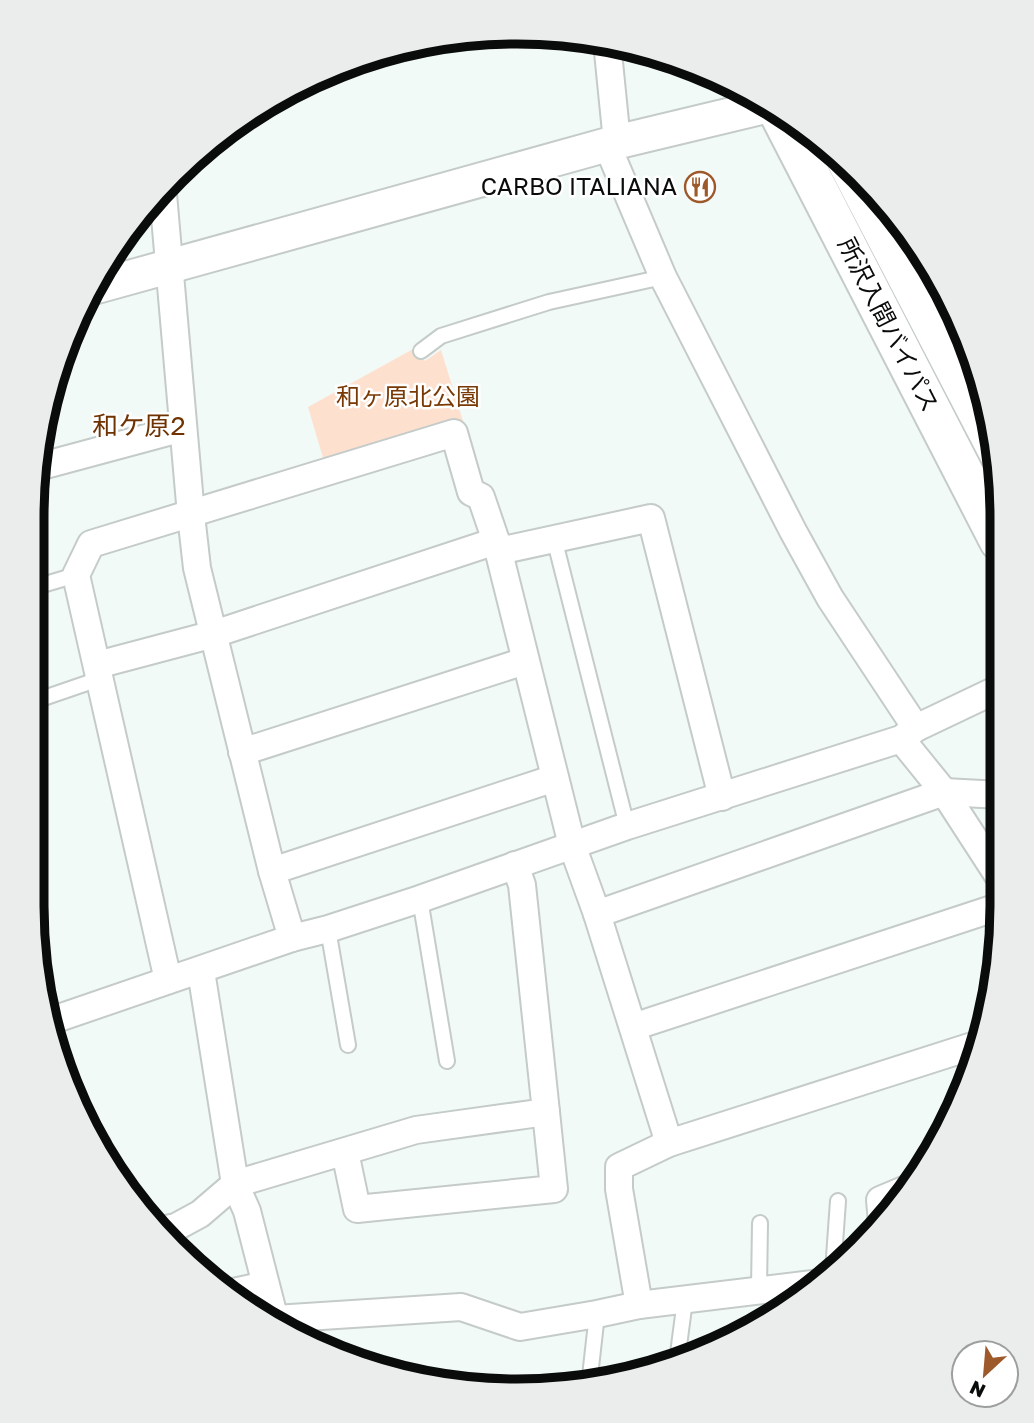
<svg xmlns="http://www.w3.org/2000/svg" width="1034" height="1423" font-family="'Golos Text','Noto Sans JP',sans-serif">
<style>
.green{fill:#fee0cf}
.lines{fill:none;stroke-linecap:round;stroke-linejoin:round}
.service-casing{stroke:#c4cbc9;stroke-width:18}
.minor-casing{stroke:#c4cbc9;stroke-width:30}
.tertiary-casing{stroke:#c4cbc9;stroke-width:37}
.trunk-casing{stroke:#c4cbc9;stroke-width:42}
.service{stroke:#fff;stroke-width:14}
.minor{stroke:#fff;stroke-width:26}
.tertiary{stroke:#fff;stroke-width:33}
.trunk{stroke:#fff;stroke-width:38}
.labels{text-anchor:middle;stroke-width:5;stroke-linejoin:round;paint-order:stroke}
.poi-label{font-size:24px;fill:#0a0c0c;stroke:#fff;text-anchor:end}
.street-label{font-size:24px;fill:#0a0c0c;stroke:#fff}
.park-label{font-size:24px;fill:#783904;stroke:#fff}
.neighbourhood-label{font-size:26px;fill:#6e3300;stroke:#fff}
.rim{fill:none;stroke:#0a0c0c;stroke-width:9}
</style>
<rect width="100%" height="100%" fill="#f2faf8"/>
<!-- green -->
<polygon class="green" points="415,348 425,361 441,350 463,421 384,445 323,458 308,407"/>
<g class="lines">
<!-- service casing -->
<g class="service-casing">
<g id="service">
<polyline points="939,335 965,331"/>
<polyline points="421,351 441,336 549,302 663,277"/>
<polyline points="554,538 627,826"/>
<polyline points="32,588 76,575"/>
<polyline points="32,702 99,679"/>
<polyline points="420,899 447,1061"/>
<polyline points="328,929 348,1045"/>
<polyline points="103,1143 108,1164"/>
<polyline points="833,1271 838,1201"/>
<polyline points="759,1289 760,1223"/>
<polyline points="677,1361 685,1300"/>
<polyline points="589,1385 597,1314"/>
</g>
</g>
<!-- minor casing -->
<g class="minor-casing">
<g id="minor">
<polyline points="607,42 617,142"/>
<polyline points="607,145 663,277 793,531 830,598 916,728"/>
<polyline points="163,194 191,515 197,568 272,871 292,938"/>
<polyline points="38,467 183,428"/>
<polyline points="499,551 651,518 722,797"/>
<polyline points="97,665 214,634 496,541"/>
<polyline points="901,739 944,792 1001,880"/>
<polyline points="242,752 525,661"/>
<polyline points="272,871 555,778"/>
<polyline points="597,914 944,792 1001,795"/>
<polyline points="201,971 235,1184 247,1211 276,1324"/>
<polyline points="168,980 76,575 91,544 454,433 471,492 481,497 496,541 572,845 597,914 669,1143"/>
<polyline points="47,1022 292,938 328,929 420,899 627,826 901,739 916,728 1000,688"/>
<polyline points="633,1027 1001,906"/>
<polyline points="345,1152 357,1209 554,1189 546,1112"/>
<polyline points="882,1222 880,1200 911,1187"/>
<polyline points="161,1230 176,1227 200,1214 235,1184 416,1130 546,1112 522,885 515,865"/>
<polyline points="229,1293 265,1285"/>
<polyline points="639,1305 619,1189 619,1167 669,1143 982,1043"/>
<polyline points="275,1319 461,1307 520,1327 597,1314 639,1305 821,1283"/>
</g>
</g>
<!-- tertiary casing -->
<g class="tertiary-casing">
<polyline id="tertiary" points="95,287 617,142 771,105"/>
</g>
<!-- trunk casing -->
<g class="trunk-casing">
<g id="trunk">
<polyline points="776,108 999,541"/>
<polyline points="847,162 998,452"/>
</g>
</g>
<!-- service -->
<use href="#service" class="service"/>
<!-- minor -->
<use href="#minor" class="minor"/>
<!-- tertiary -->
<use href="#tertiary" class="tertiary"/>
<!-- trunk -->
<use href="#trunk" class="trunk"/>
</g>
<!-- icons -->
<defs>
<g id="restaurant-ring" transform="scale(1.575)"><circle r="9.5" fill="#fff" stroke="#9d592a" stroke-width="1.5"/><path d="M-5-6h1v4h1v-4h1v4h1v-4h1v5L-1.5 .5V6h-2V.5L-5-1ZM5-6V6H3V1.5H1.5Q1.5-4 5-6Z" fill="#9d592a"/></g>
</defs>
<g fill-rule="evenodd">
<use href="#restaurant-ring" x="700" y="187"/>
</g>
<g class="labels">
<!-- poi labels -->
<g class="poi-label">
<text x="677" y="195">CARBO ITALIANA</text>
</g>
<!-- street labels -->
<g class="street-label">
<text transform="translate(888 325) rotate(63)" y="8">所沢入間バイパス</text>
</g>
<!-- park labels -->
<g class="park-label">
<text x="408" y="405">和ヶ原北公園</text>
</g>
<!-- neighbourhood labels -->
<g class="neighbourhood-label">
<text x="139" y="435">和ケ原2</text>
</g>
</g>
<!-- crop -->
<path d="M0 0H1034V1423H0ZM517 44H517A473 473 0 0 1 990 517V906A473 473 0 0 1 517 1379H517A473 473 0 0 1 44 906V517A473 473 0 0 1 517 44Z" fill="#ebecec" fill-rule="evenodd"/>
<path class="rim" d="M517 44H517A473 473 0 0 1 990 517V906A473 473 0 0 1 517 1379H517A473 473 0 0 1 44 906V517A473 473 0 0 1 517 44Z"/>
<!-- north arrow -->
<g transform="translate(985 1374) rotate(206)"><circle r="33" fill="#ffffff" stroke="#9d9e9e" stroke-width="2"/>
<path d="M0-5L12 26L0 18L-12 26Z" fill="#9d592a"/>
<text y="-10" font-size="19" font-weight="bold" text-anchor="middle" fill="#0a0c0c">N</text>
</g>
</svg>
